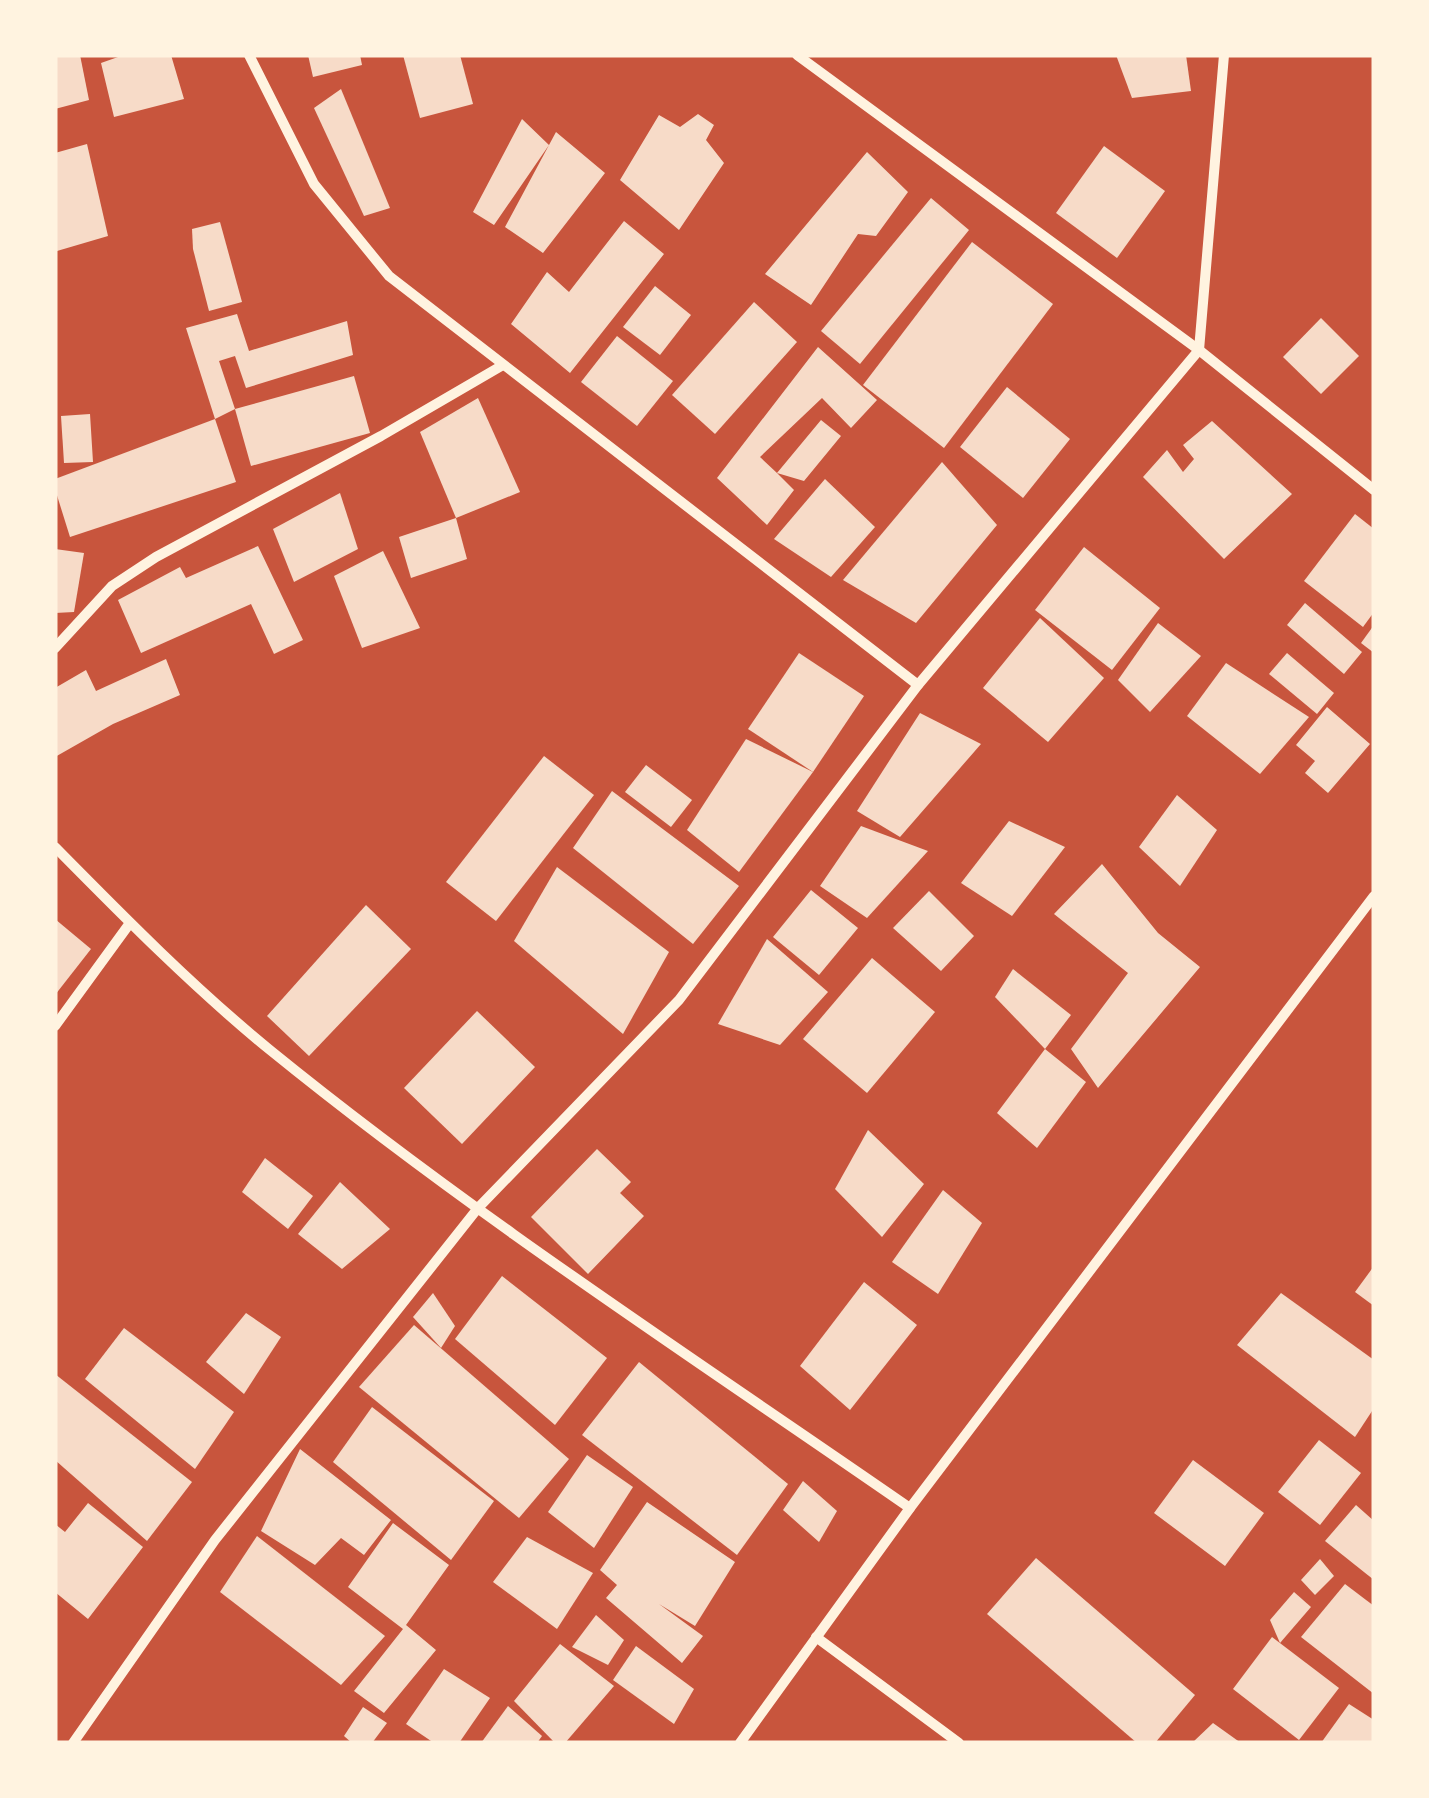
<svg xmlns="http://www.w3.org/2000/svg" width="1429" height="1798" font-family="'Sofia Sans Condensed',sans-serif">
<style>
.building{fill:#f7dbc8}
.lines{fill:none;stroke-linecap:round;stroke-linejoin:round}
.minor{stroke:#fff3e0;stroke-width:10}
</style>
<rect width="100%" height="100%" fill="#c8553d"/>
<!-- building -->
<g class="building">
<polygon points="55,55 80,55 89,100 55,109"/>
<polygon points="117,55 171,55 184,99 114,117 101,63 118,57"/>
<polygon points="308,55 360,55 362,65 313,77"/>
<polygon points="403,55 460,55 473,104 420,118"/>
<polygon points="1116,55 1186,55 1191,91 1132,98"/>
<polygon points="341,89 390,208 364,216 314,108"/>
<polygon points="698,114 714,125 706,140 724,163 679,230 620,180 659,115 680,127"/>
<polygon points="522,119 549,145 556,132 605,173 543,253 505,227 549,145 494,225 473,212"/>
<polygon points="87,144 108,236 57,251 55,153"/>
<polygon points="1104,146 1165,191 1117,258 1056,213"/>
<polygon points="867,152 908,192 876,236 858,234 811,305 765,274"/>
<polygon points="931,198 969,230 860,364 821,331"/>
<polygon points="624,221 664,254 570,373 511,324 547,272 569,292"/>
<polygon points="220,222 242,302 209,311 193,249 192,229"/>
<polygon points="972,242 1053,304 944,448 863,385"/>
<polygon points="655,286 691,315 660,355 623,327"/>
<polygon points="754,302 797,342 715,434 672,395"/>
<polygon points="237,314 249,351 347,321 353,355 246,388 235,356 219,361 235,409 215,419 186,328"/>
<polygon points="1321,318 1359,356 1321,394 1283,357"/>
<polygon points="617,336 673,381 637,426 581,382"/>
<polygon points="818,347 877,400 851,428 822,398 760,457 777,473 821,420 841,436 804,481 777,473 794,490 767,525 717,478"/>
<polygon points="354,376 370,433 251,466 235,409"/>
<polygon points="1007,387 1070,439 1023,498 960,447"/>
<polygon points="478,398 520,492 456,518 420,432"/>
<polygon points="90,414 93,462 64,463 61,416"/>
<polygon points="215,419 236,482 70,537 55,489 55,479"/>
<polygon points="1212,421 1292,494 1224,559 1143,477 1167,450 1183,472 1194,459 1183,445"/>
<polygon points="942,462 997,525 916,623 843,580"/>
<polygon points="825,479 875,527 831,577 774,539"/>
<polygon points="340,493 358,549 294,582 273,529"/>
<polygon points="1355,514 1374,529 1374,612 1363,627 1304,581"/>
<polygon points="456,518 467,559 411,578 399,537"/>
<polygon points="258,546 303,640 274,654 251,604 141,653 118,600 180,567 186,578"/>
<polygon points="1084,547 1160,608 1112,670 1035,610"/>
<polygon points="55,549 84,553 74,612 55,613"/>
<polygon points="383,551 420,628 362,648 334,576"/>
<polygon points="1305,603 1362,652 1344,674 1287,625"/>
<polygon points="1040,618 1104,678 1048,742 983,688"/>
<polygon points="1158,623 1201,656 1150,712 1118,680"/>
<polygon points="1374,625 1374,653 1361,643"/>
<polygon points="799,653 864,696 813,772 748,729"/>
<polygon points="1287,653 1334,693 1317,714 1269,674"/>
<polygon points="166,659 180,695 113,724 55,757 55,688 86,670 96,691"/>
<polygon points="1226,663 1309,717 1260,774 1187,716"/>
<polygon points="1327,707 1370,744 1328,793 1305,773 1315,761 1296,745"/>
<polygon points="920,713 981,744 900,837 857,811"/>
<polygon points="746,739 813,772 739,872 687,830"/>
<polygon points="544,756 594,795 496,921 446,882"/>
<polygon points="646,765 692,800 671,827 625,792"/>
<polygon points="612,791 739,886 693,944 573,848"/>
<polygon points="1177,795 1217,830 1180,886 1139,847"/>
<polygon points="1009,821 1065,847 1012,916 961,883"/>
<polygon points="861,826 928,851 867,918 820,886"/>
<polygon points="1102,864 1158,933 1200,967 1098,1088 1071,1049 1128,973 1054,914"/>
<polygon points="557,867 669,952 623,1034 514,941"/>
<polygon points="811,890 858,928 819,975 773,937"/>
<polygon points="929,891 974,936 941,971 893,928"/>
<polygon points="366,905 411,949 309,1056 267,1016"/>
<polygon points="55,919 91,949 55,995"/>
<polygon points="767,939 828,992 780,1045 718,1024"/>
<polygon points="872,958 935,1012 867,1093 803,1039"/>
<polygon points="1013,969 1071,1015 1045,1049 995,997"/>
<polygon points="477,1011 535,1067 462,1144 404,1088"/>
<polygon points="1045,1049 1086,1082 1037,1148 997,1113"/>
<polygon points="868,1130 924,1184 882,1237 835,1189"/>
<polygon points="597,1149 631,1182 620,1193 644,1216 588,1274 531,1217"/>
<polygon points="265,1158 313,1196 288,1229 242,1192"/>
<polygon points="340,1182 390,1229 342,1269 298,1234"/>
<polygon points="943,1190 982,1223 938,1294 892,1262"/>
<polygon points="1374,1266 1374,1306 1355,1292"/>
<polygon points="502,1276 607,1358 555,1425 455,1339"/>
<polygon points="864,1282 917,1325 850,1410 800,1366"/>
<polygon points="433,1293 455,1326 441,1348 413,1317"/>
<polygon points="1281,1293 1374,1360 1374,1408 1355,1437 1237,1345"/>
<polygon points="246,1313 281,1337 244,1394 206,1362"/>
<polygon points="414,1325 569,1459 519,1518 359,1387"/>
<polygon points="124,1328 234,1412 195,1469 85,1379"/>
<polygon points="639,1362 788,1484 737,1555 582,1435"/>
<polygon points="55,1374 192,1482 147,1541 55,1460"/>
<polygon points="372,1407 494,1501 451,1560 333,1462"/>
<polygon points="1319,1440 1361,1473 1320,1525 1278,1492"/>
<polygon points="300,1449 391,1520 364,1555 341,1538 315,1565 261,1531"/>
<polygon points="587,1455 633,1487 594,1548 548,1512"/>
<polygon points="1193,1460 1264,1513 1225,1566 1154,1513"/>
<polygon points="803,1481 837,1511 819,1542 783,1510"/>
<polygon points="647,1502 735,1562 695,1626 659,1604 703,1636 682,1663 606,1598 617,1585 600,1570"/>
<polygon points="88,1503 143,1547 88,1619 55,1592 55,1524 65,1532"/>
<polygon points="1356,1505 1374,1521 1374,1580 1325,1541"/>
<polygon points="393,1523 449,1565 406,1625 436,1650 384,1713 354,1691 403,1629 348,1587"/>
<polygon points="257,1536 385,1636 341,1685 220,1592"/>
<polygon points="527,1537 593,1573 557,1629 493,1582"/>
<polygon points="1036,1558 1195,1695 1155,1743 1137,1743 987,1614"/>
<polygon points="1320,1559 1334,1576 1315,1595 1301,1580"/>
<polygon points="1345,1584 1374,1606 1374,1694 1301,1637"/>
<polygon points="1294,1592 1311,1607 1280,1643 1270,1620"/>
<polygon points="596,1615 624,1640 608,1665 572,1647"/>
<polygon points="1272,1637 1339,1688 1299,1740 1233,1689"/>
<polygon points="560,1644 614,1686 565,1743 555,1743 514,1701"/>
<polygon points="636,1646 694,1689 674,1724 613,1680"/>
<polygon points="444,1669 490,1698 459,1743 434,1743 406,1724"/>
<polygon points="1349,1704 1374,1720 1374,1743 1321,1743"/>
<polygon points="508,1706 542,1736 537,1743 481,1743"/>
<polygon points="363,1707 387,1723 372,1743 352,1743 344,1736"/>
<polygon points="1213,1723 1241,1743 1192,1743"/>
</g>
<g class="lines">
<!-- minor -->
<g class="minor">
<polyline points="249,55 314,184 389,276 918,685"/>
<polyline points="797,55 1199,350 1374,490"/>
<polyline points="55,648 112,586 156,557 381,436 503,365"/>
<path d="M 55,847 C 124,917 194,988 270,1050 C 473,1215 695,1359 910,1508"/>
<polyline points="55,1026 130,923"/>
<polyline points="816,1637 959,1743"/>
<polyline points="73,1743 215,1540 478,1208 679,1000 918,685 1199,350 1224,55"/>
<polyline points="740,1743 910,1508 1374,896"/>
</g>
</g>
<!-- border -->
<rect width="1429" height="1798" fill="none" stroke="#fff3e0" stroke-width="115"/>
</svg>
